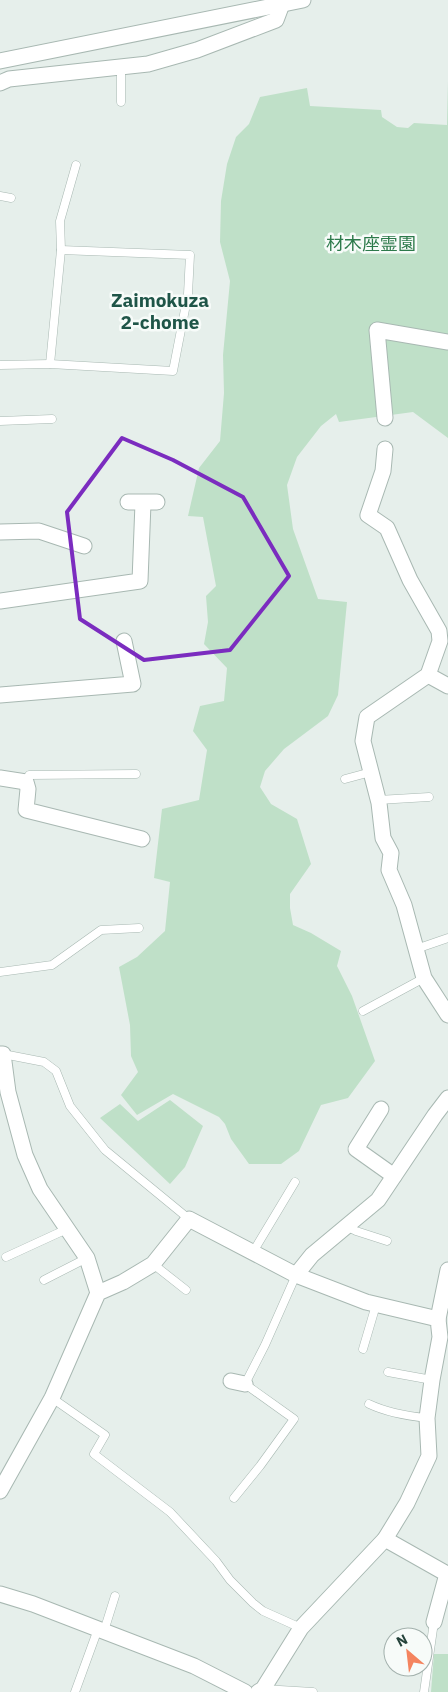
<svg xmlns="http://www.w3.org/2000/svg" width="448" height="1692" font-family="'IBM Plex Sans','Noto Sans JP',sans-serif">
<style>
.green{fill:#bfe0c8}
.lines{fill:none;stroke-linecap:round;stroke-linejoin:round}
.service-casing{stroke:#a8b8b2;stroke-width:9}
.minor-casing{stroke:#a8b8b2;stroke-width:17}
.tertiary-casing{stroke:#a8b8b2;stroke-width:17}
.service{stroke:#fff;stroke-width:8}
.minor{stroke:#fff;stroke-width:15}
.tertiary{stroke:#fff;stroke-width:15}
.marked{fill:none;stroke:#7b2cbf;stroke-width:4;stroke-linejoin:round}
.labels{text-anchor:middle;stroke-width:5;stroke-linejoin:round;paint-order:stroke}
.park-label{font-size:18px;fill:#2d7a4b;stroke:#f7fbf9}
.neighbourhood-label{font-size:19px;font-weight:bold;fill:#1f5548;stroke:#f7fbf9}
</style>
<rect width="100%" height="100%" fill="#e6efeb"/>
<!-- green -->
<g class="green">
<polygon points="448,81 448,438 413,412 339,422 336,414 321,426 297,457 287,485 293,529 318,599 347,602 338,695 328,716 284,749 265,771 260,787 271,804 297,819 311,864 290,894 290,908 293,925 311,933 341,951 337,966 352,996 375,1061 348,1098 321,1105 299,1151 281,1164 249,1164 231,1139 225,1124 219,1117 173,1094 137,1115 121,1095 138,1072 131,1056 130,1025 119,967 137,957 165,931 170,882 154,878 162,809 199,800 207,750 193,731 200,706 224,701 227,668 204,644 208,622 206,596 216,586 203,517 188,516 199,468 220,441 224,393 223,355 230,281 220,242 221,201 227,164 236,137 249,124 260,97 307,88 310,106 381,110 382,117 397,127 408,128 414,123 447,125"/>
<polygon points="170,1100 203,1126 185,1167 170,1184 100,1118 120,1104 138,1121"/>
<polygon points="434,1654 448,1654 448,1692 431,1692"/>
</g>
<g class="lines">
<!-- service casing -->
<g class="service-casing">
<g id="service">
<polyline points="121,68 121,102"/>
<polyline points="0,196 11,198"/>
<polyline points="50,364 61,250 60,221 76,165"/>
<polyline points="0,365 50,364 173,371 188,294 190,255 61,250"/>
<polyline points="0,421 52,419"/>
<polyline points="345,779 371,772"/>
<polyline points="26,782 29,775 136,774"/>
<polyline points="378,800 429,797"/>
<polyline points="416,949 448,938"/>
<polyline points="0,972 52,965 101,930 139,928"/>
<polyline points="363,1011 424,978"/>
<polyline points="3,1054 44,1062 56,1071 70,1106 105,1150 189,1219"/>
<polyline points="346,1226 356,1231 387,1241"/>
<polyline points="253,1252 295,1182"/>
<polyline points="6,1257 67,1229"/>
<polyline points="153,1264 186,1290"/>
<polyline points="44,1280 87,1258"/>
<polyline points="363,1349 376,1305"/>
<polyline points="388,1372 432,1380"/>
<polyline points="52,1398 105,1435 94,1454 170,1512 216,1561 230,1580 253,1603 263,1611 301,1628"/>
<path d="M 369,1404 C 388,1413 407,1416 427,1418"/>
<polyline points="234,1498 260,1466 294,1419 245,1384 265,1345 296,1275"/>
<polyline points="104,1631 115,1596"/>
<polyline points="263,1689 313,1692"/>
<polyline points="75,1692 98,1629"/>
<polyline points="424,1692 434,1622"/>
</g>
</g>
<!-- minor casing -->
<g class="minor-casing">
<g id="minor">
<polyline points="0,61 303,0"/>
<polyline points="0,83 9,79 148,64 197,50 276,20 282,4"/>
<polyline points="385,418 377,330 448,342"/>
<polyline points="385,449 383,471 368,515 387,528 410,580 439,631 440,641 428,675 367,717 363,741 379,803 383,838 391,853 389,870 404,905 424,978 448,1015"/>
<polyline points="128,502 157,502"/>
<polyline points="0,532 39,531 84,546"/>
<polyline points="0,601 140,581 143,503"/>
<polyline points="428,675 448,686"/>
<polyline points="0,695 133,684 124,641"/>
<polyline points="0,778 26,782 28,789 26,810 142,839"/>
<polyline points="0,1054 3,1054 8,1092 25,1155 40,1189 87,1258 98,1293"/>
<polyline points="381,1109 356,1149 394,1176"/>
<polyline points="296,1275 312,1255 378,1200 435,1115 448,1098"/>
<polyline points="438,1319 448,1270"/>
<polyline points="231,1381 245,1384"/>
<polyline points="0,1491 52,1398 98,1293 123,1282 153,1264 189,1219 296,1275 366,1302 438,1319 440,1337 432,1380 427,1418 429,1456 407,1503 385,1539 301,1628 263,1689 258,1692"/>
<polyline points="385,1539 447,1574 434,1622"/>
</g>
</g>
<!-- tertiary casing -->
<g class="tertiary-casing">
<polyline id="tertiary" points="0,1594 33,1604 194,1666 245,1692"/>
</g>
<!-- service -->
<use href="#service" class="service"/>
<!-- minor -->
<use href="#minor" class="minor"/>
<!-- tertiary -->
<use href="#tertiary" class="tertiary"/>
</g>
<!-- marked area -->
<path class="marked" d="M 122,438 L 173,460 L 243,497 L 289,576 L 230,650 L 144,660 L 80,619 L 67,512 Z"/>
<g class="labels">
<!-- park labels -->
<g class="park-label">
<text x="371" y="250">材木座霊園</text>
</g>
<!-- neighbourhood labels -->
<g class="neighbourhood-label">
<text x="160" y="307">Zaimokuza<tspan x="160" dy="22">2-chome</tspan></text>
</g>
</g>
<!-- north arrow -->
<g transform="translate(408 1652) rotate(332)"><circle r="24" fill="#f7fbf9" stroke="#a3b1ad"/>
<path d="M0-4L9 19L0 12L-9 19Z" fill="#f4845f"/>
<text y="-8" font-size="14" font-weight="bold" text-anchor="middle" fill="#24423a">N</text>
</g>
</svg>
